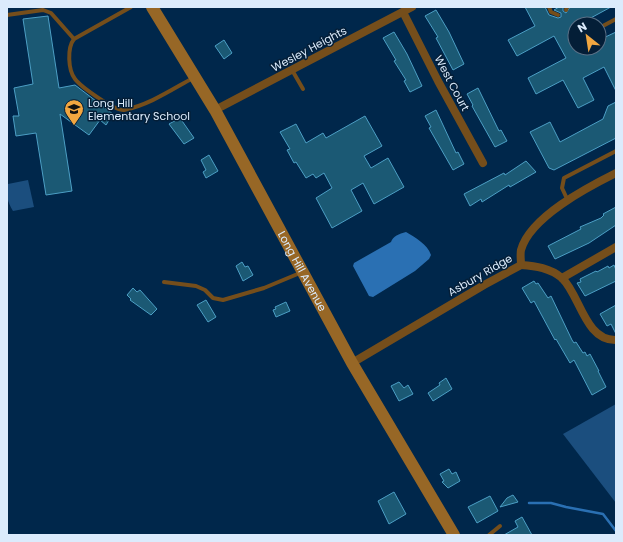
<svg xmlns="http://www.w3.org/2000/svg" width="623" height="542" font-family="Poppins,sans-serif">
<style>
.green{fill:#1b4e7e}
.water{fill:#2a70b3}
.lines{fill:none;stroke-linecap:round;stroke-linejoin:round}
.stream{stroke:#2a70b3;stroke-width:2.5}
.building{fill:#1b5974;stroke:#4c9fc5}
.lane{stroke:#754e1b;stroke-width:4}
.street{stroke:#754e1b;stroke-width:8}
.secondary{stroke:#976726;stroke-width:12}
.labels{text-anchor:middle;stroke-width:3;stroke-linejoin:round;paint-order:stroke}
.street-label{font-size:11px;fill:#dbebfc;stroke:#041e37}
.poi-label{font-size:11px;fill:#dbebfc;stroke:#041e37;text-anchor:start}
</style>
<rect width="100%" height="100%" fill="#00274b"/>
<!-- green -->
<g class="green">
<path d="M 28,180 L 34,207 L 13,211 C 8,203 5,194 8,184 Z"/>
<polygon points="616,404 616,503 563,434"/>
</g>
<!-- water -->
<path class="water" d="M 406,232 C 416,238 427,244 431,255 L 429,259 L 415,271 L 373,297 L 369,296 L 353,266 L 354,263 L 391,242 C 393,236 399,234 406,232 Z"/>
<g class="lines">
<!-- stream -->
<polyline class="stream" points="529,503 551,503 566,507 603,514 616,531"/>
</g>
<!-- building -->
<g class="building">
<polygon points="525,7 545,7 549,15 558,18 561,17 561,13 554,10 559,7 563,7 563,11 566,13 570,7 611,7 587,20 589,24 575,24 575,48 599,48 599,40 616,32 616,91 604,67 583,78 594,100 578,108 563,80 536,94 528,78 566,58 554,36 517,56 508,40 535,26"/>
<polygon points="436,10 449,32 464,64 453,70 436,38 438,37 425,16"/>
<polygon points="48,16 59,88 75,85 113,114 106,125 100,120 89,135 60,114 72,191 46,195 36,133 16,136 13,116 19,116 14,88 33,84 23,19"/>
<polygon points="394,32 407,54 422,86 410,92 404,81 406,80 394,61 396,60 383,38"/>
<polygon points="224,40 232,53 224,59 215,46"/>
<polygon points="478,88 499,131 501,130 507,141 495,147 472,106 473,105 467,94"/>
<polygon points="616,102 616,138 554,170 549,168 530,132 550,122 560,142 603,119 608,106"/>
<polygon points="436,110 456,153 458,152 464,164 453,170 429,128 431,127 425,116"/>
<polygon points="365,116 382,146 364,156 371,168 388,158 404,187 374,204 363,183 351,190 362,211 332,228 316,198 332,188 324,173 316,178 313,174 306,178 296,162 294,163 287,150 290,149 280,132 296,124 306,143 323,133 326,138"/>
<polygon points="180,118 194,138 184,144 169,124"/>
<polygon points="209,155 218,171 206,178 203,172 206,170 201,160"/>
<polygon points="526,161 536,172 510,187 509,185 482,202 481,199 470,206 464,194 504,173 505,175"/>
<polygon points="616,207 616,225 589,243 555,259 548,246 581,229 580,227 601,218 604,215 603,214"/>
<polygon points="242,262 245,267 248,266 253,275 243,281 236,266"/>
<polygon points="614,265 616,270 616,281 585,296 577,283 581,282 580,279 596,271 597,272 608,266 609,268"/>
<polygon points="534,281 536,284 538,283 548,298 551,296 572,340 574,343 576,342 583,353 585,352 587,356 590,354 599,371 598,371 606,387 592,395 574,360 570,363 556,339 555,340 534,301 531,303 522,288"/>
<polygon points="133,288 137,292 140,290 157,309 151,315 130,300 131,299 127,295"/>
<polygon points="206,300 216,317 208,322 197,305"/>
<polygon points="286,302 290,311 276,317 273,310 276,309 275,307"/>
<polygon points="616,305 616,334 611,324 607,326 600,314"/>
<polygon points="446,378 452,389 433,401 428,393 440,385 439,383"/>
<polygon points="399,382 404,388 408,385 413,394 399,401 391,386"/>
<polygon points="449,469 452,474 456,472 460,481 448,488 442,482 444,481 440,474"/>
<polygon points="394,492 406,514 389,524 378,501"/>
<polygon points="513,495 518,502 500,507 507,498"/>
<polygon points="490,496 498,511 477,523 468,507"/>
<polygon points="522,517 532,535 504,535 518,527 515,521"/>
</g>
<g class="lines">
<!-- lane -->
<g class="lane">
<path d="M 131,7 L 74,39 C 67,48 68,70 75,79 C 81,87 115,111 124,110 C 149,105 171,90 193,78"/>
<polyline points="549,7 551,12 558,15"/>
<polyline points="566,10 567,7"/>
<polyline points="7,15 43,10 51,13 74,39"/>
<polyline points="599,28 616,19"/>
<polyline points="292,70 303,89"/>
<polyline points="568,201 562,188 564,178 616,151"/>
<polyline points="164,282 196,286 205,290 213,298 223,300 264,288 300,273"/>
<polyline points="489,535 500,526"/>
</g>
<!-- street -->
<g class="street">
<polyline points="403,12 438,81 483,163"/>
<polyline points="215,110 412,7"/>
<path d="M 521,265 C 536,266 550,268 562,278 C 580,295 585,341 616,340"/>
<polyline points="562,278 616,247"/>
<path d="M 352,363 L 484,285 L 521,265 C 521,260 520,254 521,250 C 530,217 588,187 616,173"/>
</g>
<!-- secondary -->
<path class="secondary" id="s1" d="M 152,7 L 215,110 L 352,363 L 454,535"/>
</g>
<!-- icons -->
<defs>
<g id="school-pin" transform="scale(1)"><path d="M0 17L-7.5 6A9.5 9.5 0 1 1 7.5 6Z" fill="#f1a640" stroke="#041e37"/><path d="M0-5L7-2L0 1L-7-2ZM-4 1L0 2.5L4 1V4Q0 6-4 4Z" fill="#111"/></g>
</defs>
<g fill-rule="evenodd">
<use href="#school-pin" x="74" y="109"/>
</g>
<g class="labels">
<!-- street labels -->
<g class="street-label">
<text transform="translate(309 49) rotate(-28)" y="4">Wesley Heights</text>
<text transform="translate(452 83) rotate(62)" y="4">West Court</text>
<text dy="4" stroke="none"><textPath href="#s1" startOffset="304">Long Hill Avenue</textPath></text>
<text transform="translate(480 275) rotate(-30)" y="4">Asbury Ridge</text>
</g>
<!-- poi labels -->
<g class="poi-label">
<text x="88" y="107">Long Hill<tspan x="88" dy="13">Elementary School</tspan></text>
</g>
</g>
<!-- border -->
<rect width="623" height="542" fill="none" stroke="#dbebfc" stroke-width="16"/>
<!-- north arrow -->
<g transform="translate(587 36) rotate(330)"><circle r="19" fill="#041e37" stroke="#5a7086"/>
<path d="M0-3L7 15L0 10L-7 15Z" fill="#f1a640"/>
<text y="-6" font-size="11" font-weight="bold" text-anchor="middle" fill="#dbebfc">N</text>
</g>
</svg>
